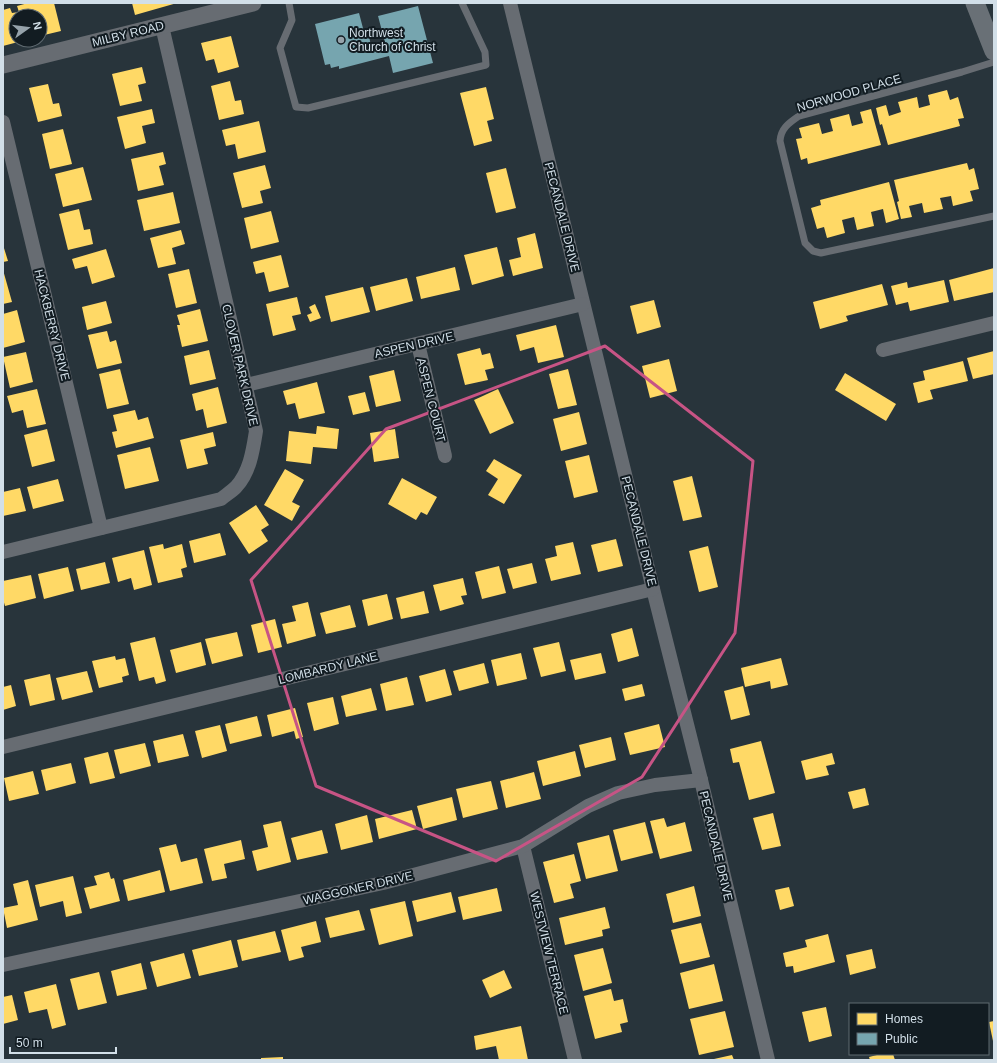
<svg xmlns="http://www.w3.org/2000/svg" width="997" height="1063" font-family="Arial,sans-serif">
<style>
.homes{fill:#ffd966}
.public{fill:#76a5af}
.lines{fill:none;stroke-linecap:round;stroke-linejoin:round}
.service{stroke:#676c72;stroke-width:7}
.minor{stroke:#676c72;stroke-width:14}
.tertiary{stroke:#676c72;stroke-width:17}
.secondary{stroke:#697076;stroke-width:19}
.marked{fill:none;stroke:#c75485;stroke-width:3;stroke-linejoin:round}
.poi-dot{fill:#96a3ab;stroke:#121c22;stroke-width:1.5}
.labels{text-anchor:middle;stroke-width:4;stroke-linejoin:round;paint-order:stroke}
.poi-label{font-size:12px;fill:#d2dfe8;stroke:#121c22;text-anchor:start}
.street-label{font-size:12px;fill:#d2dfe8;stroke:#121c22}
</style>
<rect width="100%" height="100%" fill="#28343b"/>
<!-- homes -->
<g class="homes">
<polygon points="28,3 54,3 61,31 40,36 40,16 16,16 16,22 13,23 16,40 17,40 18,42 3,46 3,10 10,8 12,13 19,12 17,6"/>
<polygon points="132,3 177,3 135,15"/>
<polygon points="231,36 239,67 218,73 214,59 206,61 201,43"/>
<polygon points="142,67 146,83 138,85 142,101 120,106 112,74"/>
<polygon points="230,81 235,101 241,100 244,114 219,120 211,86"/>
<polygon points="48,84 53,104 59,103 62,116 38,122 29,88"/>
<polygon points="486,87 494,119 487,121 492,141 474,146 460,93"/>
<polygon points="947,90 950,100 958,97 964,118 958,119 960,126 888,145 882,124 880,125 876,108 886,105 889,116 901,112 898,102 917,97 919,108 930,105 928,95"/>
<polygon points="152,109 155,123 142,126 146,143 125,149 117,117"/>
<polygon points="871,109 881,145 808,164 807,158 801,160 796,139 802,138 799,128 819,123 822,134 833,131 830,119 849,114 852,126 863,123 860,112"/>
<polygon points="259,121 266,152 238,159 235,144 226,146 222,130"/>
<polygon points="63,129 72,164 50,169 42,134"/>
<polygon points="163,152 166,164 159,166 164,185 138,191 131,159"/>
<polygon points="967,163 969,170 974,168 979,189 970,191 973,201 953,206 951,196 940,198 943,209 924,213 922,203 909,206 912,217 901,219 897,202 899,201 894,180"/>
<polygon points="265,165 271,188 260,191 263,203 242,208 233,173"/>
<polygon points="83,167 92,200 63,207 55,174"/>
<polygon points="506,168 516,208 496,213 486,173"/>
<polygon points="889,182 899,219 886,223 883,209 871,212 874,226 857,230 854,217 842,220 845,233 827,238 824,227 817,229 811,208 821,205 820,200"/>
<polygon points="173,192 180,223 144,231 137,200"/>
<polygon points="79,209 84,230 90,229 93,244 68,250 59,214"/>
<polygon points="271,211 279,242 251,249 244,218"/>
<polygon points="181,230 185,244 172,248 176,264 158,268 150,238"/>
<polygon points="535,233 543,268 513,276 509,260 521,257 517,238"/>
<polygon points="3,245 8,261 3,262"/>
<polygon points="497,247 504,276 472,285 464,255"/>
<polygon points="106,249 115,277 92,284 87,266 75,269 72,259"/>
<polygon points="281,255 289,287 269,292 264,272 256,274 253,262"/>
<polygon points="455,267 460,290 421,299 416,277"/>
<polygon points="994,268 994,292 954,301 949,280"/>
<polygon points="189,269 197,303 176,308 168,274"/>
<polygon points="3,270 12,302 3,304"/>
<polygon points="407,278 413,301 376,311 370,287"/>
<polygon points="944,280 949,302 910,311 908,302 896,305 891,286 907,282 908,288"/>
<polygon points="882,284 888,305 846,316 848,321 820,329 813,302"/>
<polygon points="363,287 370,312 331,322 325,296"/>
<polygon points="297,297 301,314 292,316 296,330 273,336 266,304"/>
<polygon points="654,300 661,327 637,334 630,306"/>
<polygon points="106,301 112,323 87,330 82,307"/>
<polygon points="315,304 321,318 310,322 307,315 312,313 309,307"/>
<polygon points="200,309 208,341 182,347 177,325 180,325 177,315"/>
<polygon points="17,310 25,342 3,348 3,314"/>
<polygon points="556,325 564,357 538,363 534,347 520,351 516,335"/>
<polygon points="107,331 110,342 116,340 122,363 97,369 88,335"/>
<polygon points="480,348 482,355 490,353 494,368 485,370 488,380 465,385 457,354"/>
<polygon points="209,350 216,379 190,385 184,356"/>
<polygon points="994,351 994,374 973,379 967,358"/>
<polygon points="26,352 33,382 10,388 3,357"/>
<polygon points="669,359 677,391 650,398 642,366"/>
<polygon points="963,361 968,381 930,390 933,399 918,403 913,383 925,380 923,371"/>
<polygon points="120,369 129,404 107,409 99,374"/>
<polygon points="568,369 577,405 558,409 549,374"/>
<polygon points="394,370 401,401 376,407 369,376"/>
<polygon points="845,373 896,404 886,421 835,390"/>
<polygon points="317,382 325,413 299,419 295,403 287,405 283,391"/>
<polygon points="218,387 227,423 207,428 203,409 196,411 192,394"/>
<polygon points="37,389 46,424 27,428 23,410 12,413 7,396"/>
<polygon points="498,389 514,423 490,434 474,400"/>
<polygon points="365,392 370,411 353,415 348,396"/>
<polygon points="135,410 138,420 148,417 154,438 116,448 112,432 117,431 113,415"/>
<polygon points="579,412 587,444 561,451 553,419"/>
<polygon points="317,426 339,429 337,449 313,447 311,464 286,461 289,431 316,434"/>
<polygon points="47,429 55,461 32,467 24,435"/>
<polygon points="395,429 399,458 374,462 370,433"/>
<polygon points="213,432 216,446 204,449 208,464 187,469 180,440"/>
<polygon points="150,447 159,481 125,489 117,455"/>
<polygon points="589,455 598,492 574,498 565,461"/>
<polygon points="494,459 522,475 504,504 488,495 498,479 486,471"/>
<polygon points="285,469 304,480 292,502 300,506 292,521 264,505"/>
<polygon points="692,476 702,517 683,521 673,481"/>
<polygon points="402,478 437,497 427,515 421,512 416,520 388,504"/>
<polygon points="58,479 64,501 33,509 27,487"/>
<polygon points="20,488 26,511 3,516 3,492"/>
<polygon points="256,505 269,525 261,530 268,541 249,554 229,523"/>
<polygon points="220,533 226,555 194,563 189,541"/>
<polygon points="616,539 623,566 598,572 591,545"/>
<polygon points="573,542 581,574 551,581 545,559 557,556 555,546"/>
<polygon points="163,544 164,549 182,544 187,567 181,569 183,577 158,583 149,547"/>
<polygon points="708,546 718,587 699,592 689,551"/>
<polygon points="144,550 152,585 134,590 131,578 118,582 112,558"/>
<polygon points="105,562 110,583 81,590 76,569"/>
<polygon points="532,563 537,583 513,589 507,569"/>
<polygon points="499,566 506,593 482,599 475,572"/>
<polygon points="68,567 74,591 44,599 38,574"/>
<polygon points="31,575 36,598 5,606 3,599 3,581"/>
<polygon points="463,578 467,595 461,596 464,604 440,611 433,585"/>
<polygon points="424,591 429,613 401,619 396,598"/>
<polygon points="387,594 393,619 368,626 362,600"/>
<polygon points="308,602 316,636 287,644 282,624 296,621 292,606"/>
<polygon points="350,605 356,627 326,634 320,613"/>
<polygon points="275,619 282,647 258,653 251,625"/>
<polygon points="632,628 639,656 618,662 611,634"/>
<polygon points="237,632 243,656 212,664 205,639"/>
<polygon points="155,637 166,681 156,684 154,677 139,681 130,643"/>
<polygon points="201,642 206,665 176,673 170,650"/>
<polygon points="559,642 566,671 541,677 533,648"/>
<polygon points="521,653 527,679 497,686 491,660"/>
<polygon points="601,653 606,673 575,680 570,660"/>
<polygon points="115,656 116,660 125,658 129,675 122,677 123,682 99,688 92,661"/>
<polygon points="781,658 788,685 771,689 770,681 745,687 741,668"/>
<polygon points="484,663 489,683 459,691 453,671"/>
<polygon points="445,669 452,695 426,702 419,676"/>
<polygon points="87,671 93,692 62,700 56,678"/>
<polygon points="50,674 55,700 30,706 24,680"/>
<polygon points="407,677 414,705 386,711 380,684"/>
<polygon points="642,684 645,696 625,701 622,689"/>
<polygon points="11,685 16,706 3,710 3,687"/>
<polygon points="743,686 750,715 731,720 724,691"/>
<polygon points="371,688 377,710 346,717 341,696"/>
<polygon points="333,697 339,724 314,731 307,703"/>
<polygon points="295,708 303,737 296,739 294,731 272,737 267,715"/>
<polygon points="257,716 262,736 230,744 225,724"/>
<polygon points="659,724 665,747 630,755 624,733"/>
<polygon points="220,725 227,751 202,758 195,731"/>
<polygon points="183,734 189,756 158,763 153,741"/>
<polygon points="611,737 616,760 585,768 579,745"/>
<polygon points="761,741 775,793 749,800 739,762 733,763 730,749"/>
<polygon points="145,743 151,766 120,774 114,750"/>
<polygon points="575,751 581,776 543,786 537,761"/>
<polygon points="108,752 115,778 90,784 84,758"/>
<polygon points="832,753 835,764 826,766 829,775 806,780 801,761"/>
<polygon points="71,763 76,783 46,791 41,770"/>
<polygon points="33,771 39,794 9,801 4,778"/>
<polygon points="534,772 541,799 506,808 500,781"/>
<polygon points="491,781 498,809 463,818 456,789"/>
<polygon points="865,788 869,805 853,809 848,792"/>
<polygon points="452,797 457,820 423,829 417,806"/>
<polygon points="412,810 417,829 379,839 375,819"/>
<polygon points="773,813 781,846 762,850 753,818"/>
<polygon points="367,815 373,842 341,850 335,824"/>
<polygon points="664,818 667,827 685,822 692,851 660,859 650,821"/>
<polygon points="281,821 291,862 257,871 252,851 268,847 263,825"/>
<polygon points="645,822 653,853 621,861 613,830"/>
<polygon points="322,830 328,853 297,860 291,838"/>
<polygon points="609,835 618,871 586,879 577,843"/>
<polygon points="241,840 245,859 224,864 227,878 212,881 204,849"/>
<polygon points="176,844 181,862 197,858 203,883 170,891 159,848"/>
<polygon points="574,854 581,881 570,884 574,898 554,903 543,862"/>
<polygon points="160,870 165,892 128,901 123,880"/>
<polygon points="109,872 111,879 114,878 120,901 90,909 84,888 97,885 94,876"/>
<polygon points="73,876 82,913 66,917 63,901 40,907 35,885"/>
<polygon points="28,880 38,920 7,928 3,908 18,905 13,884"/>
<polygon points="694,886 701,916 673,923 666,894"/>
<polygon points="789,887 794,906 780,910 775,890"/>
<polygon points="497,888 502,911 463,920 458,897"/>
<polygon points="451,892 456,912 417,922 412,901"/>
<polygon points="405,901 413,936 379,945 370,909"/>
<polygon points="605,907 610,928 602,930 603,936 565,945 559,918"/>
<polygon points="359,910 365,930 330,938 325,918"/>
<polygon points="316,921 321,942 301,947 304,957 289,961 281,930"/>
<polygon points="701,923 710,957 680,964 671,930"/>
<polygon points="275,931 281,952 242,961 237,940"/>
<polygon points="828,934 835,962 794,973 793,966 786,967 783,953 807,947 805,940"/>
<polygon points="231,940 238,967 199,976 192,950"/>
<polygon points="603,948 612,983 583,991 574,955"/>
<polygon points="872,949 876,968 850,975 846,955"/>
<polygon points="184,953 191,978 157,987 150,962"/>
<polygon points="141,963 147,989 117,996 111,971"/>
<polygon points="714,964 723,1001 689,1009 680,973"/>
<polygon points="504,970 512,988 490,998 482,980"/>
<polygon points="99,972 107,1003 78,1010 70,979"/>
<polygon points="56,984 66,1025 52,1029 47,1009 29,1013 24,992"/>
<polygon points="611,989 614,1001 623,999 628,1022 620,1024 622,1032 595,1039 584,996"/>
<polygon points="12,995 18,1020 3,1024 3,997"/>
<polygon points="826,1007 832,1036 809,1042 802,1012"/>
<polygon points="725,1011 734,1047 699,1055 690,1019"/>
<polygon points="994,1021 994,1041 993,1041 989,1022"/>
<polygon points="521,1026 528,1060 499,1060 496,1046 476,1050 474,1036"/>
<polygon points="881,1054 893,1054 895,1060 870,1060 869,1057"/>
<polygon points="732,1055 734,1060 714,1060 714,1059"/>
<polygon points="283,1057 283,1060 261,1060 261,1058"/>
</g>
<!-- public -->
<polygon class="public" points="418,6 433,63 393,73 389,56 339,69 339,66 331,68 330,64 325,65 315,24 359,13 364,32 368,31 371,46 377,45 379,52 387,50 378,16"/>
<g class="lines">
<!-- service -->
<g class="service">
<polyline points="289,3 292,20 280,48 296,107 308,108 486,65 485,52 462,3"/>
<path d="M 994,62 L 962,72 L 799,116 C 789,123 781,128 780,141 L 805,243 L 813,251 L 821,253 L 994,216"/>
</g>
<!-- minor -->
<g class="minor">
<polyline points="510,3 653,589 701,780 768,1060"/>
<polyline points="3,122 101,528"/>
<polyline points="418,344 445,456"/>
<polyline points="883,350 994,323"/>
<polyline points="246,385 583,304"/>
<path d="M 3,552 L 221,499 C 226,495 232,491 236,487 C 250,472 253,450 256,431 L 162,26"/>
<polyline points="3,747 653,589"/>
<polyline points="523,846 575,1060"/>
<polyline points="3,965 383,883 523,846 588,806 618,793 655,785 701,780"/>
</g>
<!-- tertiary -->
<polyline class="tertiary" points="3,65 253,3"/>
<!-- secondary -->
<polyline class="secondary" points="975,3 994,51"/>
</g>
<!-- marked area -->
<path class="marked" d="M 605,346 L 753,461 L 735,633 L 642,777 L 496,861 L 316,786 L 251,580 L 386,429 Z"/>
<!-- markers -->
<circle class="poi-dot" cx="341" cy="40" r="4"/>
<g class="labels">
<!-- poi labels -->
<g class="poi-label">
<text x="349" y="37">Northwest<tspan x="349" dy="14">Church of Christ</tspan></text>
</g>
<!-- street labels -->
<g class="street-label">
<text transform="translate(128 34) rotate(-14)" y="4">MILBY ROAD</text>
<text transform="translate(849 93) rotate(-16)" y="4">NORWOOD PLACE</text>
<text transform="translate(562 217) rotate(76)" y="4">PECANDALE DRIVE</text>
<text transform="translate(52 325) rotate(76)" y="4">HACKBERRY DRIVE</text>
<text transform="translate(414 345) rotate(-13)" y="4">ASPEN DRIVE</text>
<text transform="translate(240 365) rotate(77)" y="4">CLOVER PARK DRIVE</text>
<text transform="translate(431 400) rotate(76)" y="4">ASPEN COURT</text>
<text transform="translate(639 531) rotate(76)" y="4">PECANDALE DRIVE</text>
<text transform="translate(328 668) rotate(-14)" y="4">LOMBARDY LANE</text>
<text transform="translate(716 846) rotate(77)" y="4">PECANDALE DRIVE</text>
<text transform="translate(358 888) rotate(-13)" y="4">WAGGONER DRIVE</text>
<text transform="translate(549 953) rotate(76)" y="4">WESTVIEW TERRACE</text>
</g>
</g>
<!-- border -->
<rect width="997" height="1063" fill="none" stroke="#d2dfe8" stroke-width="8"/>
<!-- legend -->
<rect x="849" y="1003" width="140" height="52" fill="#121c22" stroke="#5f6a71"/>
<rect x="857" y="1013" width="20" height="12" fill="#ffd966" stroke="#5f6a71"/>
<text x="885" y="1023" font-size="12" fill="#d2dfe8">Homes</text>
<rect x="857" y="1033" width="20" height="12" fill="#76a5af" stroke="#5f6a71"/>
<text x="885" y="1043" font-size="12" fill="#d2dfe8">Public</text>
<!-- north arrow -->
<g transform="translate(28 28) rotate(76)"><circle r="19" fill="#121c22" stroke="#5f6a71"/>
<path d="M0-3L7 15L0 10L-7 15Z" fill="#96a3ab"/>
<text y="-6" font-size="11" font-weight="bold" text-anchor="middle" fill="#d2dfe8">N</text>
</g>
<!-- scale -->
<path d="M10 1047v6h106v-6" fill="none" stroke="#d2dfe8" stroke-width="2"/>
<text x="16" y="1047" font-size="12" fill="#d2dfe8" stroke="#121c22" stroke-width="3" paint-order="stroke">50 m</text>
</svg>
